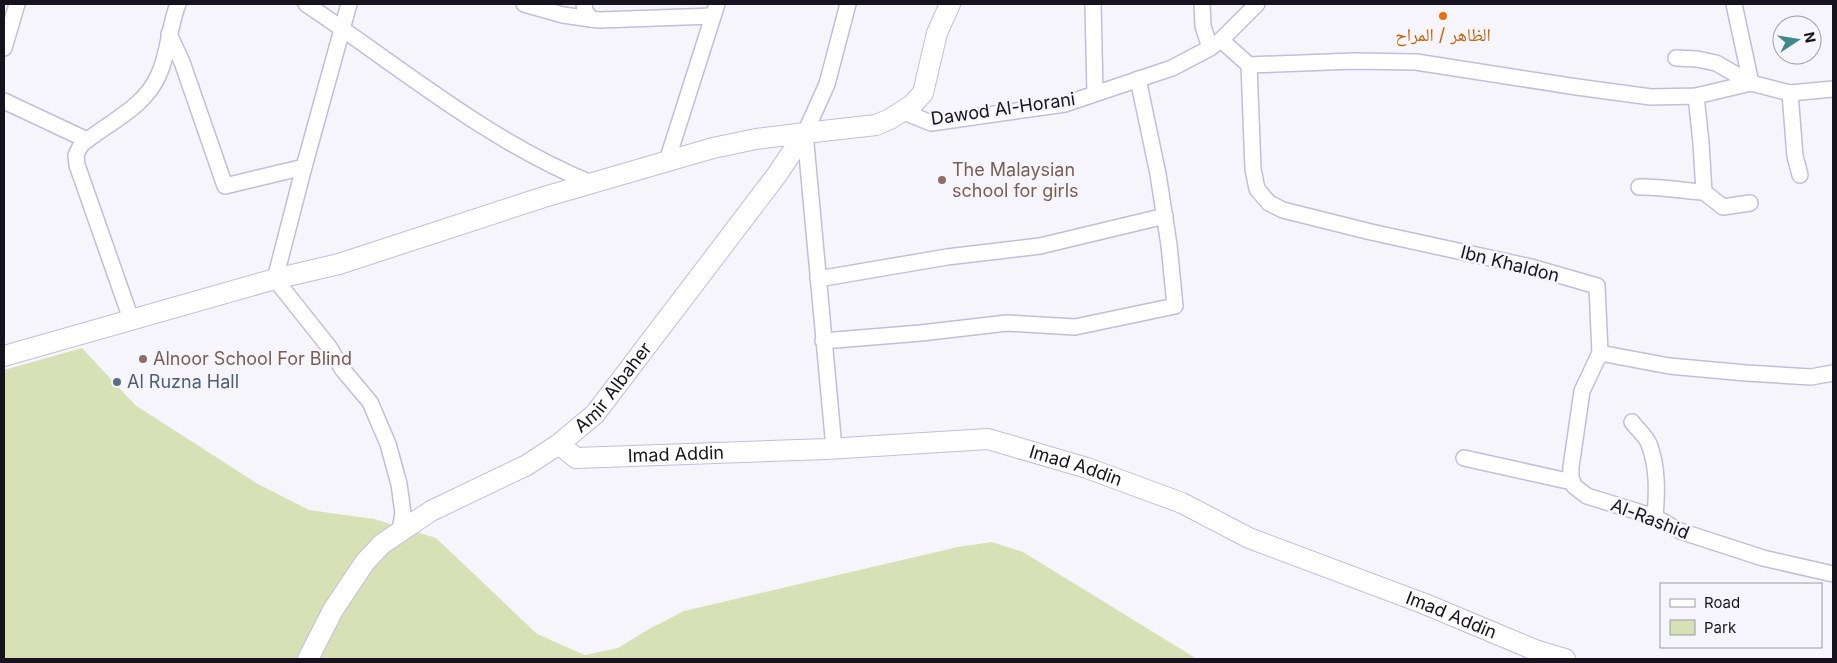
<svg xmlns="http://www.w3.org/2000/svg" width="1837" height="663" font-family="Inter,'Noto Naskh Arabic',sans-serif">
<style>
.green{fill:#d8e0b6}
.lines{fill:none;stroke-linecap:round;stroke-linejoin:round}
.minor-casing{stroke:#c3bddc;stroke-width:18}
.tertiary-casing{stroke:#c3bddc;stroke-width:22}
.minor{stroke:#fff;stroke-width:15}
.tertiary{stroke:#fff;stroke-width:20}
.food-dot{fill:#e8710a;stroke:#f6f5fb;stroke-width:2}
.education-dot{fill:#8d6e63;stroke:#f6f5fb;stroke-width:2}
.service-dot{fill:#5c6f8a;stroke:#f6f5fb;stroke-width:2}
.labels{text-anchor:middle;stroke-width:5;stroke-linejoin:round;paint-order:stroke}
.food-label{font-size:18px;fill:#c56008;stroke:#f6f5fb}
.street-label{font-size:18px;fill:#16131e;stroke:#f6f5fb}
.education-label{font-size:18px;fill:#785e54;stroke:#f6f5fb;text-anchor:start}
.service-label{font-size:18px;fill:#4e5e75;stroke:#f6f5fb;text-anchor:start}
</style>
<rect width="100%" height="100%" fill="#f6f5fb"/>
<!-- green -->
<polygon class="green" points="82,348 135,405 258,484 309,510 374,519 436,538 537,634 585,655 618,648 649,629 684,611 958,547 992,542 1023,552 1197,659 4,659 4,370"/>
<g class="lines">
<!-- minor casing -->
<g class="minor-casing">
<g id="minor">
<path d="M 306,4 C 399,66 486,140 591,183"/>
<polyline points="349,4 304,167 275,279 329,347 343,370 370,402 388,444 399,484 403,513 400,530"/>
<polyline points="524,4 563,15 591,19"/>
<polyline points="584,4 585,11 591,19 599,20 713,16"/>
<polyline points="1093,4 1095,93"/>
<polyline points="1202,4 1203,26 1210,48"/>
<polyline points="1734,4 1751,83"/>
<polyline points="169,34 182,62 225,186 304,167"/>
<polyline points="1221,40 1249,65 1354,61 1416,62 1577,87 1651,97 1696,96 1751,83 1790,93 1833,89"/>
<polyline points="4,48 17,4"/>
<polyline points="1676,58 1697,59 1716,63 1751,83"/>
<polyline points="1249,65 1253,169 1257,189 1269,203 1283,210 1371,232 1531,267 1597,286 1600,353 1669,366 1746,373 1811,377 1833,373"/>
<polyline points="1790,93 1795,156 1800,175"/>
<polyline points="4,101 87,140"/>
<polyline points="904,112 931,123 1065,104 1172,68 1210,48 1221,40 1257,4"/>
<polyline points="667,161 717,4"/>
<path d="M 1639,187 C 1660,186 1682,191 1704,192 L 1701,143 L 1696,96"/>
<polyline points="1704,192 1723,207 1750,203"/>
<polyline points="818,279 947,257 1040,246 1165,216"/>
<path d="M 131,319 L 77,165 L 76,155 L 81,145 C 107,123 145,108 159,74 C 169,52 169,26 178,4"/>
<polyline points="823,341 921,333 1007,323 1075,327 1175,306 1169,245 1158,174 1138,79"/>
<polyline points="1600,353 1582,391 1571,467 1571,478 1574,486 1587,496 1655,517 1680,531 1763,558 1833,574"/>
<path d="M 1632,422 C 1637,429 1646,436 1649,444 C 1658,467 1657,493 1655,517"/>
<polyline points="834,448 805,133 827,84 848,4"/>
<polyline points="1464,458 1572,482"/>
</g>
</g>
<!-- tertiary casing -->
<g class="tertiary-casing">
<g id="tertiary">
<polyline points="4,356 275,279 339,264 544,197 713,148 756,139 805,133"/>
<path id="s1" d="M 559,444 L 576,458 L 827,449 L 988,439 L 1087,468 L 1182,503 L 1249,538 L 1425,604 L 1535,650 L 1565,659"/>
<path id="s2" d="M 308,659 L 333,610 L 365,562 L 382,544 L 431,511 L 527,465 L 559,444 L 595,414 L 776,176 L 805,133 L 876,125 L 890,119 L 912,105 L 923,93 L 937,33 L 950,4"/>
</g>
</g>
<!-- minor -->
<use href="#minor" class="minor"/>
<!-- tertiary -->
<use href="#tertiary" class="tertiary"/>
</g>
<!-- markers -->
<circle class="food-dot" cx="1443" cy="16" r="5"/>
<g class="education-dot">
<circle cx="942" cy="180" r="5"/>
<circle cx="143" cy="359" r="5"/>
</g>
<circle class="service-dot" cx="117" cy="382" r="5"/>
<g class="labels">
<!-- food labels -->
<g class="food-label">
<text x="1443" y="41">الظاهر / المراح</text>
</g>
<!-- street labels -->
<g class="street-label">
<text transform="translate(1003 109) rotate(-8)" y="6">Dawod Al-Horani</text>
<text transform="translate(1510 264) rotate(14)" y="6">Ibn Khaldon</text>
<text dy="6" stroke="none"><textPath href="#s2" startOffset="420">Amir Albaher</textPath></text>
<text dy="6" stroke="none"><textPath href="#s1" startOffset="122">Imad Addin</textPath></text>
<text dy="6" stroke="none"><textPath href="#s1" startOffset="526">Imad Addin</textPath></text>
<text transform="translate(1650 519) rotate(21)" y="6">Al-Rashid</text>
<text dy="6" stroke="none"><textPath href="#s1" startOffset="931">Imad Addin</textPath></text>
</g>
<!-- education labels -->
<g class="education-label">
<text x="952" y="176">The Malaysian<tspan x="952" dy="21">school for girls</tspan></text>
<text x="153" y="365">Alnoor School For Blind</text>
</g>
<!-- service labels -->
<g class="service-label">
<text x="127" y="388">Al Ruzna Hall</text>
</g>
</g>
<!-- border -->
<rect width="1837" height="663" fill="none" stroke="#16131e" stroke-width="10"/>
<!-- legend -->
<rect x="1660" y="583" width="162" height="65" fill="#f6f5fb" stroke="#9c9ba3"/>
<rect x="1670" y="599" width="25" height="8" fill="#ffffff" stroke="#9c9ba3"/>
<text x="1704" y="608" font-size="15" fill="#16131e">Road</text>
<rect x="1670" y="620" width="25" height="15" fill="#d8e0b6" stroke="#9c9ba3"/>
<text x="1704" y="633" font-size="15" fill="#16131e">Park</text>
<!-- north arrow -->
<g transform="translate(1797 40) rotate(78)"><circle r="24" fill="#f6f5fb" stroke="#9c9ba3"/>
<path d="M0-4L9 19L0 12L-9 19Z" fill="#418989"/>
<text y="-8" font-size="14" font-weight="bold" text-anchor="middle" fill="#16131e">N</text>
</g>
</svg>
